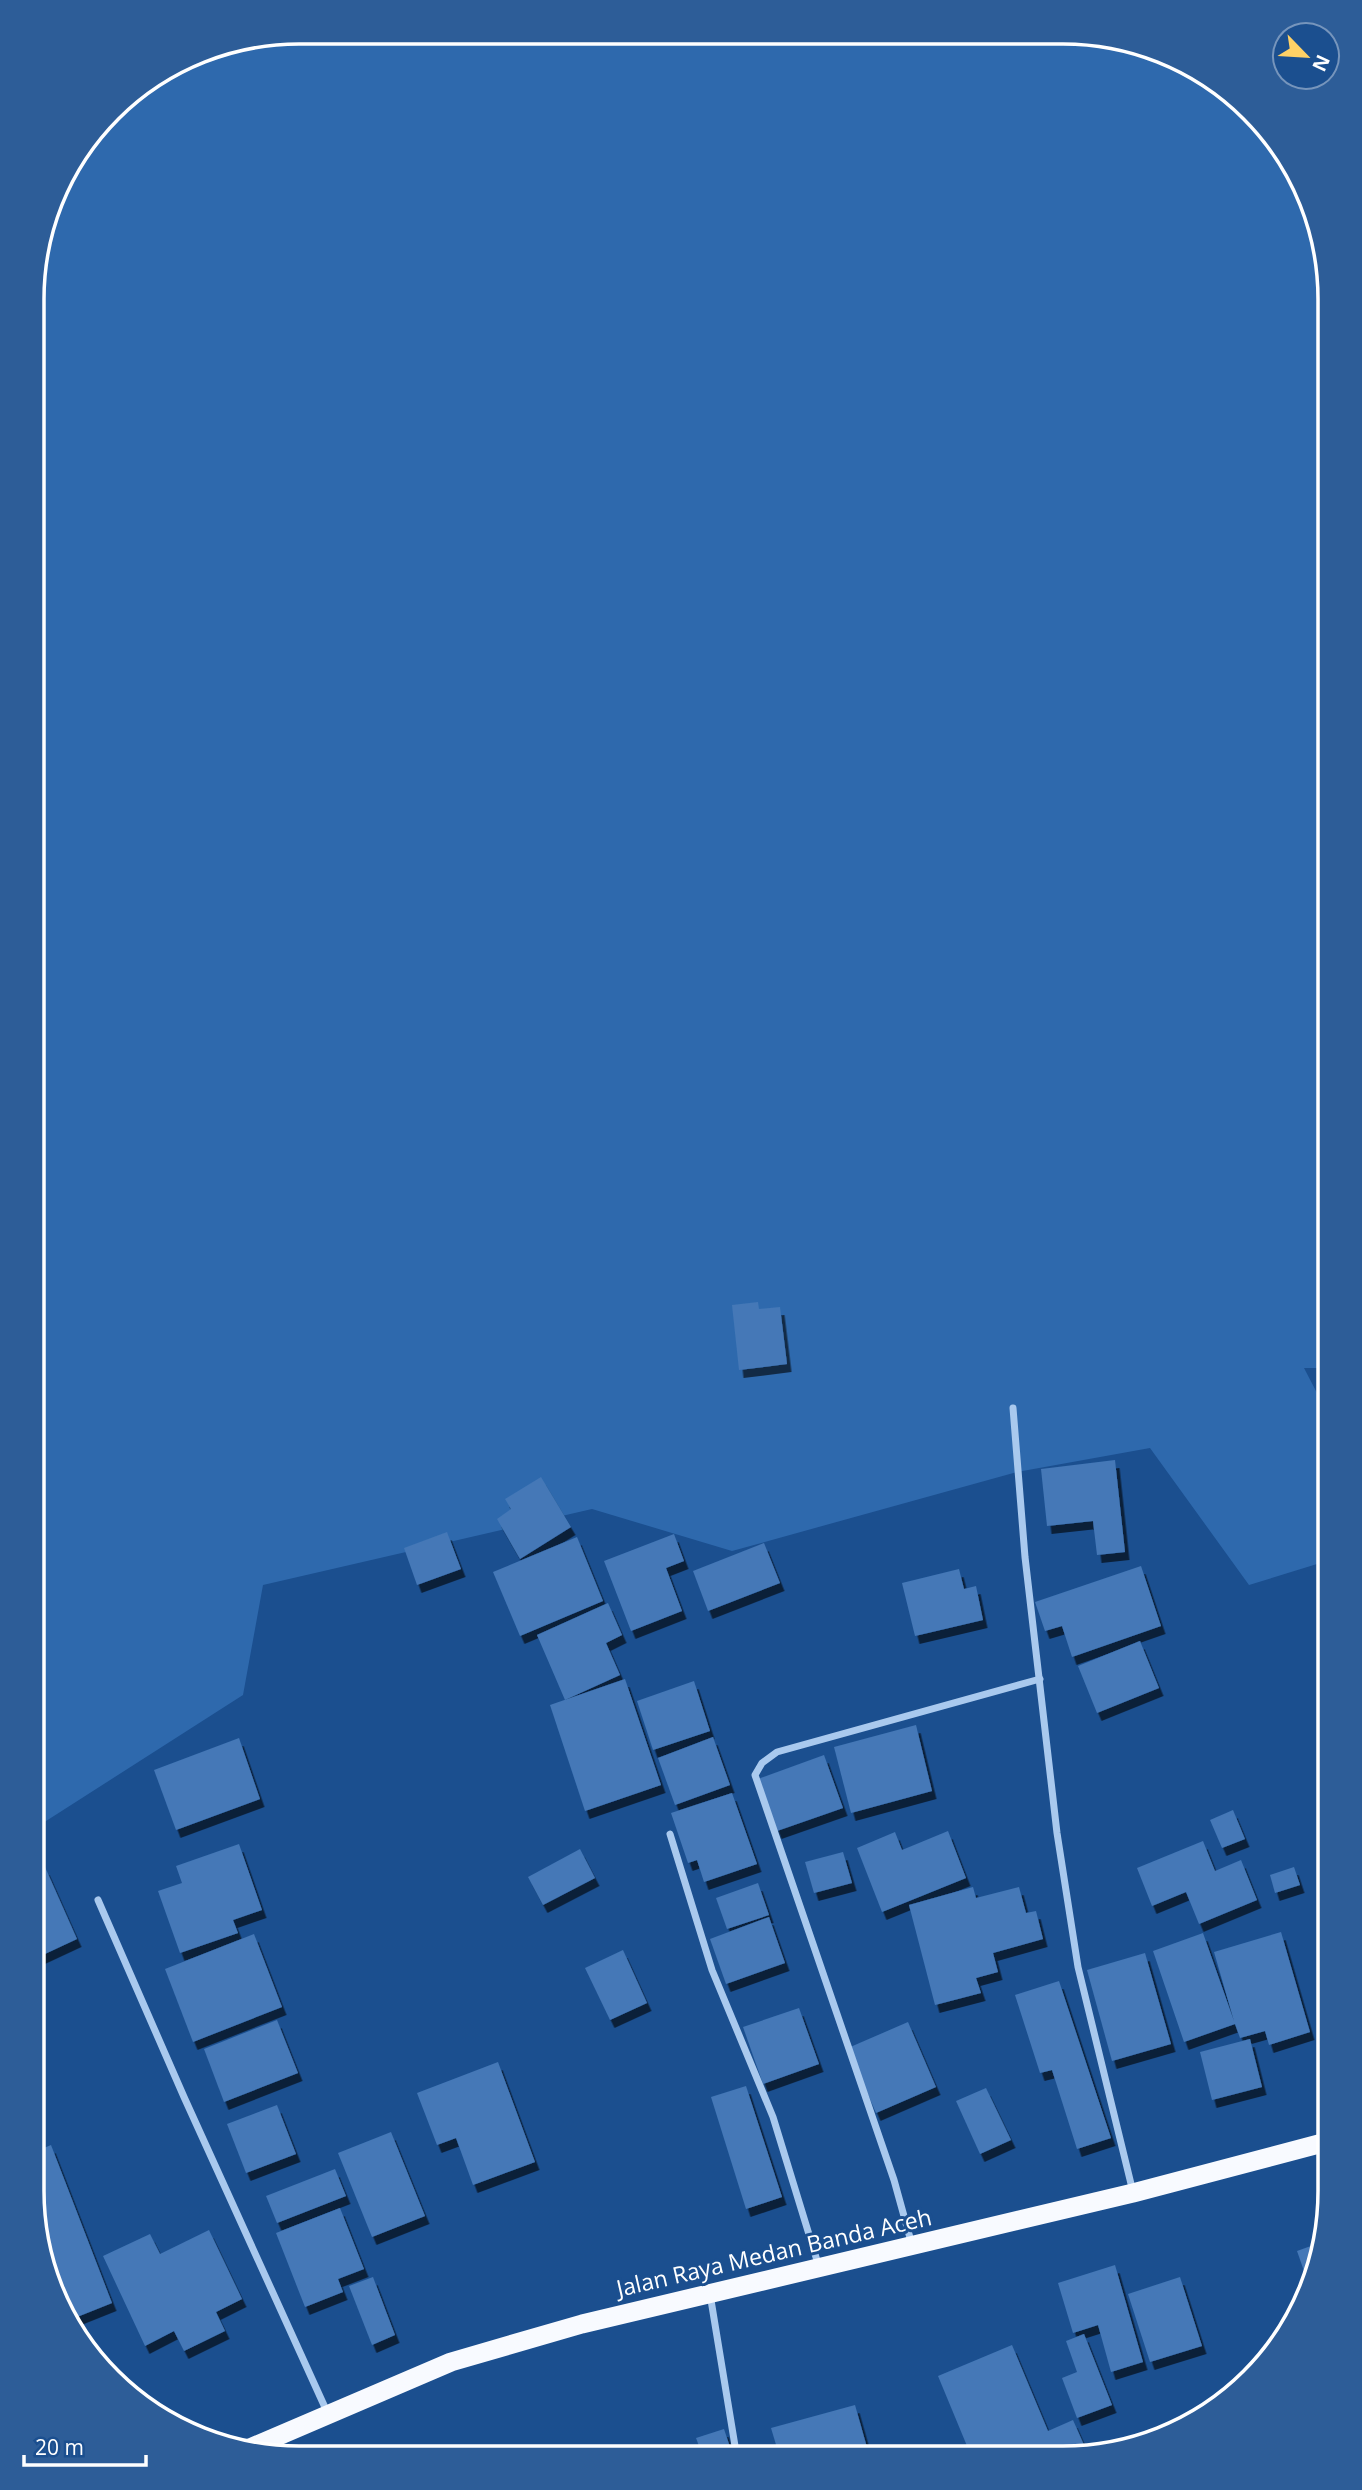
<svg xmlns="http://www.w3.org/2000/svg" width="1362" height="2490" font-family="'Open Sans',sans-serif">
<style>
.green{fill:#2e69ad}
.building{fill:#4478b7;filter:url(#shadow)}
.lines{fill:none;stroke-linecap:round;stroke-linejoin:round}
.minor{stroke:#a9c9ee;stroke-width:7}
.trunk{stroke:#f8faff;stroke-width:19}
.labels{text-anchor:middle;stroke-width:6;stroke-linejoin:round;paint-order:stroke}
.street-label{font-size:23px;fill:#fff;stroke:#1b4f8f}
.rim{fill:none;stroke:#fff;stroke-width:3.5}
</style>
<defs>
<filter id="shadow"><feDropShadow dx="4.5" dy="8" stdDeviation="0" flood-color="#0009"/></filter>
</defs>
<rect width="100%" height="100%" fill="#1b4f8f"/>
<!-- green -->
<polygon class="green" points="299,32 1115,37 1181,59 1239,98 1285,150 1316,212 1330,299 1330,1368 1304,1368 1330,1418 1330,1560 1249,1585 1150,1448 1017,1472 732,1551 592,1509 263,1585 243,1695 32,1830 34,264 59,180 122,98 197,52"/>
<!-- building -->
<g class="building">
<polygon points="758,1302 759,1309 780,1307 787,1364 739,1370 732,1305"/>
<polygon points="1115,1460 1125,1552 1097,1555 1093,1521 1047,1526 1041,1469"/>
<polygon points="541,1477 571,1527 520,1559 497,1519 511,1509 505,1499"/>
<polygon points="447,1532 461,1569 417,1585 404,1548"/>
<polygon points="674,1534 684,1561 666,1568 682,1611 631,1631 604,1561"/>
<polygon points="577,1537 603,1601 520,1636 493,1572"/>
<polygon points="764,1543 780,1583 708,1611 693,1571"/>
<polygon points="1141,1566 1161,1626 1072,1657 1062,1626 1045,1631 1035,1602"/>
<polygon points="959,1569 964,1589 976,1586 983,1620 915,1636 902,1583"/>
<polygon points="608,1603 622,1635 606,1643 620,1675 565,1700 537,1635"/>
<polygon points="1140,1641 1159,1688 1097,1713 1078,1666"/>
<polygon points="625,1679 661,1785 585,1811 550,1705"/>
<polygon points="694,1681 710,1731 653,1750 637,1701"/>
<polygon points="916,1725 932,1791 851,1813 834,1747"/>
<polygon points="713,1737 730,1785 675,1805 658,1758"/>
<polygon points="239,1738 260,1799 176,1830 154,1770"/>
<polygon points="824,1755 843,1808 777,1831 758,1779"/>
<polygon points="732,1793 757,1864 704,1882 697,1860 688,1863 671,1813"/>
<polygon points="1233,1810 1245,1839 1222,1848 1210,1820"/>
<polygon points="948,1831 966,1878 882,1912 857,1848 895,1832 902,1850"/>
<polygon points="1203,1841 1215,1871 1241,1860 1257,1900 1199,1924 1186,1892 1152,1906 1137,1868"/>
<polygon points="239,1844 262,1910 233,1920 238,1933 180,1953 158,1891 182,1883 176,1866"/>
<polygon points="580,1849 595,1878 543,1905 528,1877"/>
<polygon points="843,1852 852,1883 814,1893 805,1862"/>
<polygon points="45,1867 77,1939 32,1960 32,1873"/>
<polygon points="1294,1867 1300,1885 1275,1893 1270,1875"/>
<polygon points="758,1883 769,1915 727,1929 716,1898"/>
<polygon points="973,1887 976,1898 1019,1887 1026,1913 1036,1911 1043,1939 993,1953 998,1972 976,1978 981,1993 935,2005 909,1905"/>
<polygon points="769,1917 785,1963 726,1984 710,1939"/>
<polygon points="1281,1932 1310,2032 1269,2045 1265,2031 1240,2038 1235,2024 1184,2042 1153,1951 1203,1933 1234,2021 1214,1952"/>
<polygon points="254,1934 282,2007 193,2042 165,1969"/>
<polygon points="623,1950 647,2003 610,2020 585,1968"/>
<polygon points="1145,1953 1171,2044 1112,2061 1087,1970"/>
<polygon points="1059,1981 1111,2138 1077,2149 1052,2070 1040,2073 1015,1995"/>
<polygon points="799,2008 819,2064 763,2084 743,2027"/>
<polygon points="277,2020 298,2073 224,2102 204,2049"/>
<polygon points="908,2022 936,2087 876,2113 848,2048"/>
<polygon points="1250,2039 1262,2087 1212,2100 1200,2052"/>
<polygon points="498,2062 535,2162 473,2185 456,2138 437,2145 417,2093"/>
<polygon points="746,2086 782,2197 746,2209 711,2097"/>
<polygon points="986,2088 1011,2140 980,2154 956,2101"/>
<polygon points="277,2105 296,2154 246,2173 227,2124"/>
<polygon points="391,2132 425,2216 372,2237 338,2153"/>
<polygon points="51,2145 112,2303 67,2321 46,2278 32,2191 32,2153"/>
<polygon points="335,2169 346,2196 277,2223 266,2196"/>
<polygon points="340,2208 364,2269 338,2279 343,2292 305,2307 276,2233"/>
<polygon points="209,2230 242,2299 216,2312 225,2331 184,2351 174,2331 145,2346 103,2256 150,2234 160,2254"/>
<polygon points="1322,2242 1315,2271 1311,2291 1297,2251"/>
<polygon points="1115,2265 1143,2362 1111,2372 1098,2325 1073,2333 1058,2283"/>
<polygon points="373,2277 395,2335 372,2345 349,2286"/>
<polygon points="1180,2277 1202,2346 1150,2362 1128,2294"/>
<polygon points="1084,2334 1112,2405 1077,2418 1062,2378 1077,2372 1066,2341"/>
<polygon points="1012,2345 1048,2431 1073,2420 1088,2454 1063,2458 972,2458 938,2376"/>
<polygon points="855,2405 870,2458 780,2458 771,2428"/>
<polygon points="724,2429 733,2456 703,2457 696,2438"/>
</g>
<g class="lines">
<!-- minor -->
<g class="minor">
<polyline points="1013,1408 1025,1557 1057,1833 1078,1967 1133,2192"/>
<polyline points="670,1834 712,1970 773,2117 819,2267"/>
<polyline points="98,1900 184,2097 328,2414"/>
<polyline points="912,2245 894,2180 755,1775 762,1763 777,1752 1040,1679"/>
<polyline points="710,2294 737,2458"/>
</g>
<!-- trunk -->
<polyline class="trunk" points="243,2451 451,2362 582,2324 1133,2193 1330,2141"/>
</g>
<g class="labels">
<!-- street labels -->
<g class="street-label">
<text transform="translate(774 2253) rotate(-13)" y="8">Jalan Raya Medan Banda Aceh</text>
</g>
</g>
<!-- crop -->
<path d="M0 0H1362V2490H0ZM299 44H1063A255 255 0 0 1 1318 299V2191A255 255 0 0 1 1063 2446H299A255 255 0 0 1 44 2191V299A255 255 0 0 1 299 44Z" fill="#2d5d98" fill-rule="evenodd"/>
<path class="rim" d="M299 44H1063A255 255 0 0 1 1318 299V2191A255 255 0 0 1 1063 2446H299A255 255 0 0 1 44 2191V299A255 255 0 0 1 299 44Z"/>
<!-- north arrow -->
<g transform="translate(1306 56) rotate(115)"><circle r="33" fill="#1b4f8f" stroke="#7695bc" stroke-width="2"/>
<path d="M0-5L12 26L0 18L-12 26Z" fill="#ffd166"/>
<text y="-10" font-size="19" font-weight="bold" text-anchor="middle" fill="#ffffff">N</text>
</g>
<!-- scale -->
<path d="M24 2455v10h122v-10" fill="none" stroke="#ffffff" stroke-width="3.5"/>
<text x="35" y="2455" font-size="21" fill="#ffffff" stroke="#1b4f8f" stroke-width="5" paint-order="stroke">20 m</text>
</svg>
